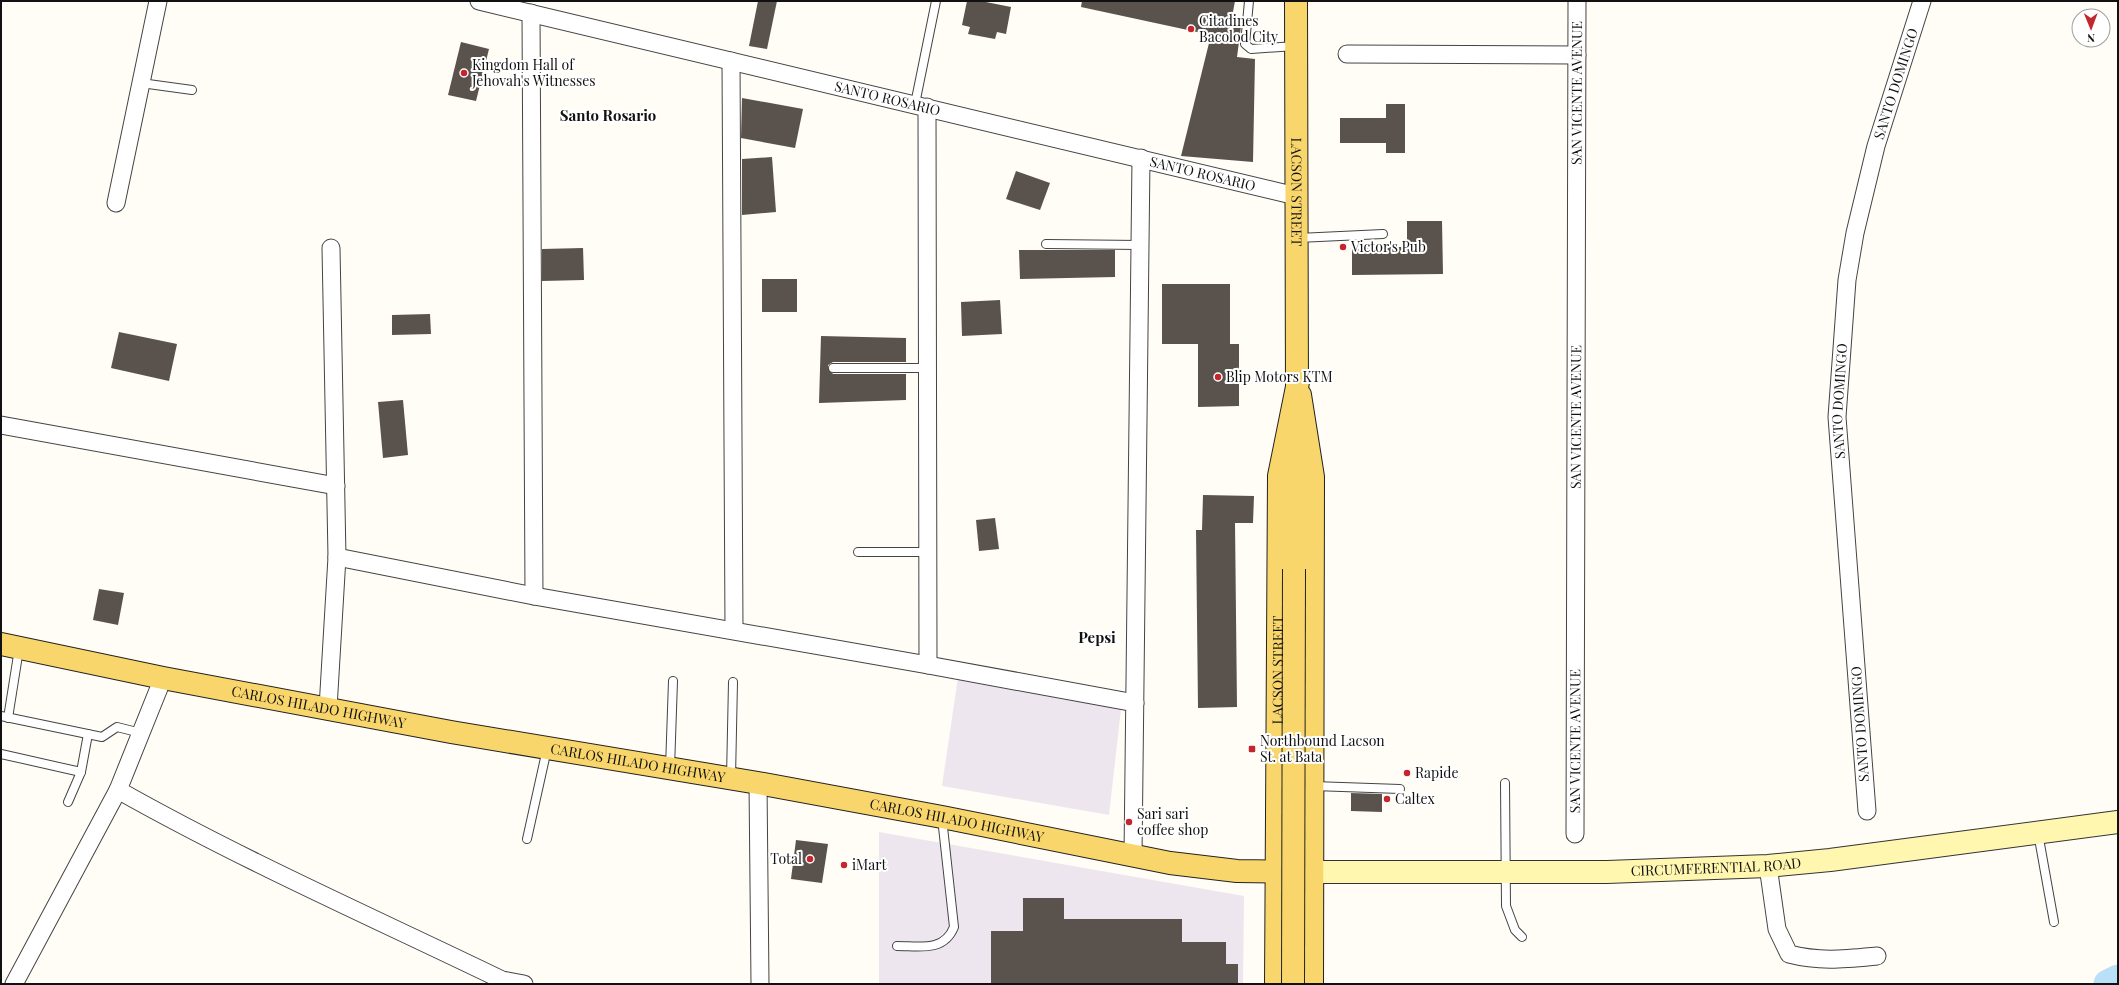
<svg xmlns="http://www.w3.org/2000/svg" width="2119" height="985" font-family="'Playfair Display',serif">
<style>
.industrial{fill:#eee6ef}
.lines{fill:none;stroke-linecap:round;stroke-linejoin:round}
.river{stroke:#b9e0f7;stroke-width:29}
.building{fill:#5a524d}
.service-casing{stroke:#444;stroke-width:10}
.minor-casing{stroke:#444;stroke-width:19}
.secondary-casing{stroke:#333;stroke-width:24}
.primary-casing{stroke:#222;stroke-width:24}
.service{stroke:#fff;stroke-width:8}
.minor{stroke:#fff;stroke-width:17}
.secondary{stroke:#fff6b0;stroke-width:22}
.primary{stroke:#f9d66b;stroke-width:22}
.primary-bridge-casing{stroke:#222;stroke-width:24;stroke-linecap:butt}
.primary-bridge{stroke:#f9d66b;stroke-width:22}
.poi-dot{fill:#c4262e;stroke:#fff;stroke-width:1.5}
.labels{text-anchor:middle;stroke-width:4;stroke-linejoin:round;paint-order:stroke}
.poi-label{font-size:14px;fill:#111;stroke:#fff;text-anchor:start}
.street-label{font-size:14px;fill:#111;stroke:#fff}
.neighbourhood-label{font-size:15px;font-weight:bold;fill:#111;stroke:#fff}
</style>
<rect width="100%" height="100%" fill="#fffdf5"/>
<!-- industrial -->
<g class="industrial">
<polygon points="958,677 1121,709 1109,815 942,786"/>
<polygon points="879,832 1244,896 1243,984 879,984"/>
</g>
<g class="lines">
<!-- river -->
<polyline class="river" points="2108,984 2118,979"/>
</g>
<!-- building -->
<g class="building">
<polygon points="758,1 777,1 767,49 749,46"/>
<polygon points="967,1 981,1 1011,7 1006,34 997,32 995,39 968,34 970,27 962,25"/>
<polygon points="1082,1 1235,1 1232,17 1242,19 1237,57 1255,59 1253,162 1181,156 1211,35 1081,7"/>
<polygon points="461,42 489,49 476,101 448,95"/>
<polygon points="742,98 803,109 795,148 741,138"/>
<polygon points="1386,104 1405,104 1405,153 1386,153 1386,143 1340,143 1340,118 1386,118"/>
<polygon points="772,157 776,212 742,215 742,159"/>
<polygon points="1016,171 1050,183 1040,210 1006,199"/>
<polygon points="1407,221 1442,221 1443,274 1352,275 1352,247 1407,247"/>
<polygon points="583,248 584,280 542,281 542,249"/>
<polygon points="1019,250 1115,250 1115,277 1020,279"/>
<rect x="762" y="279" width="35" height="33"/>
<polygon points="1162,284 1230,284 1230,344 1239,344 1239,406 1198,407 1198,344 1162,344"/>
<polygon points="1000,300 1002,334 962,336 961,302"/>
<polygon points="430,314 431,334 392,335 392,315"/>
<polygon points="119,332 177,344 169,381 111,368"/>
<polygon points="821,336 906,338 906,362 833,362 828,365 828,368 833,374 906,374 906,400 819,403"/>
<polygon points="403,400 408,455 383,458 378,402"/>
<polygon points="1203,495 1254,496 1253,523 1235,523 1237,707 1198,708 1196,530 1202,530"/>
<polygon points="995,518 999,549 979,551 976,520"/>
<polygon points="99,589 124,593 118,625 93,620"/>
<polygon points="1351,793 1382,794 1382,812 1351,811"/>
<polygon points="796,840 828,844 822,883 791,879"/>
<polygon points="1023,898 1064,898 1064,919 1182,919 1182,942 1226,942 1226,964 1238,964 1238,984 991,984 991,931 1023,931"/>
</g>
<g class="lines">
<!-- service casing -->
<g class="service-casing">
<g id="service">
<polyline points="1249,1 1245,44 1251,49 1295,46"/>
<polyline points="141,83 192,90"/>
<polyline points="915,104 936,1"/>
<polyline points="1298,238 1383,234"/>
<polyline points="1046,244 1140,245"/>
<polyline points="833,368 929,368"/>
<polyline points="858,552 929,552"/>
<polyline points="1,716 102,737 117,727 141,733"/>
<polyline points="8,718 19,649"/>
<polyline points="1,754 81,772"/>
<polyline points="670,768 673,681"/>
<polyline points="731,778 733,682"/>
<polyline points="1505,783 1506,906 1515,930 1522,937"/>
<polyline points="1313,786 1400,789"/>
<polyline points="68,802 81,772 88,734"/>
<polyline points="2038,833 2054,922"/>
<polyline points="527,839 547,749"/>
<path d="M 897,946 C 920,946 944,952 954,927 L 942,818"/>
</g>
</g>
<!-- minor casing -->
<g class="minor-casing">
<g id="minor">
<path id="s1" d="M 479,1 L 1296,196"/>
<polyline points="531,13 534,596"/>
<polyline points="1347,54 1577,55"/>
<polyline points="731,61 734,630"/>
<polyline points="116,203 158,1"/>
<polyline points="1,425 336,486"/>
<polyline points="337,557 534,596 928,665 927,107"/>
<polyline points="928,665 1135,703"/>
<polyline points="328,708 337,557 331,248"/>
<polyline points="758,783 760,984"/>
<path d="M 118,790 C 242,860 374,918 502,980 L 524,984"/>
<path id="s2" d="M 1867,811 L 1837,417 L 1847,280 L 1855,233 L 1876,146 L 1922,1"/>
<path id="s3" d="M 1575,834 L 1577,1"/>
<polyline points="1133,856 1141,158"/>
<path d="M 1768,866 L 1777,929 L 1789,954 C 1820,962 1845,959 1877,956"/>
<polyline points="14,984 118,790 163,678"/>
</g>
</g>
<!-- secondary casing -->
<g class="secondary-casing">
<g id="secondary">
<path id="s4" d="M 1312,872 L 1607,872 L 1768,866 L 1830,860 L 2118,822"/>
</g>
</g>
<!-- primary casing -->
<g class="primary-casing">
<g id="primary">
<path id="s5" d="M 1296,1 L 1297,396"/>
<polyline points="1300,395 1313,477 1312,984"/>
<polyline points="1294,569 1296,439"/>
<path id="s6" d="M 1,644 L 163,678 L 451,732 L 758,783 L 942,817 L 1170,863 L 1237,871 L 1312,872"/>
<path id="s7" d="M 1276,984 L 1279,476 L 1298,382"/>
</g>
</g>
<!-- service -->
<use href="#service" class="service"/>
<!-- minor -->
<use href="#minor" class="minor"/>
<!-- secondary -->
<use href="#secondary" class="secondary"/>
<!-- primary -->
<use href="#primary" class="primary"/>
<!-- primary-bridge casing -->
<g class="primary-bridge-casing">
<polyline id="primary-bridge" points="1293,984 1294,569"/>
</g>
<!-- primary-bridge -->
<use href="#primary-bridge" class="primary-bridge"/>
</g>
<!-- markers -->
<g class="poi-dot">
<circle cx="1191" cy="29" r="4"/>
<circle cx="464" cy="73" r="4"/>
<circle cx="1343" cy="247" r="4"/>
<circle cx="1218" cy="377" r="4"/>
<rect x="1248" y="745" width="8" height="8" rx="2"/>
<circle cx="1407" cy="773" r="4"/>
<circle cx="1387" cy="799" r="4"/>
<circle cx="1129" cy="822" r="4"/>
<circle cx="810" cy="859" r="4"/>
<circle cx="844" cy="865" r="4"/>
</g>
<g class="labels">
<!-- poi labels -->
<g class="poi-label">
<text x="1199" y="26">Citadines<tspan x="1199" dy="16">Bacolod City</tspan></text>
<text x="472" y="70">Kingdom Hall of<tspan x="472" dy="16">Jehovah's Witnesses</tspan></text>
<text x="1351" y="252">Victor's Pub</text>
<text x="1226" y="382">Blip Motors KTM</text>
<text x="1260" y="746">Northbound Lacson<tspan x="1260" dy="16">St. at Bata</tspan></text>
<text x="1415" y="778">Rapide</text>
<text x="1395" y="804">Caltex</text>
<text x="1137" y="819">Sari sari<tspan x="1137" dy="16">coffee shop</tspan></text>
<text x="802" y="864" text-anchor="end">Total</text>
<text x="852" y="870">iMart</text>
</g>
<!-- street labels -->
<g class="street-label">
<text dy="5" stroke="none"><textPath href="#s2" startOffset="735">SANTO DOMINGO</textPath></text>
<text dy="5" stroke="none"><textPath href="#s3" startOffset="741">SAN VICENTE AVENUE</textPath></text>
<text dy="5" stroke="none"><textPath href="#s1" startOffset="420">SANTO ROSARIO</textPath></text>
<text dy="5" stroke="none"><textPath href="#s1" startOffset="744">SANTO ROSARIO</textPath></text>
<text dy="5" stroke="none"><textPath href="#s5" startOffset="191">LACSON STREET</textPath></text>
<text dy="5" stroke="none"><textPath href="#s2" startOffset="411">SANTO DOMINGO</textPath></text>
<text dy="5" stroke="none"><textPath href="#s3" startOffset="417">SAN VICENTE AVENUE</textPath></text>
<text dy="5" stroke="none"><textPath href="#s7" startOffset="314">LACSON STREET</textPath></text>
<text dy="5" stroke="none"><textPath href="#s6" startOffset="324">CARLOS HILADO HIGHWAY</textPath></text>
<text transform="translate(1860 724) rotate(-94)" y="5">SANTO DOMINGO</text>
<text dy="5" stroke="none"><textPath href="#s3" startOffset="93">SAN VICENTE AVENUE</textPath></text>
<text dy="5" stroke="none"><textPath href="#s6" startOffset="648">CARLOS HILADO HIGHWAY</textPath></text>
<text dy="5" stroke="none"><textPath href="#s6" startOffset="972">CARLOS HILADO HIGHWAY</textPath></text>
<text dy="5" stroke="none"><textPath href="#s4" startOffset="404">CIRCUMFERENTIAL ROAD</textPath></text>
</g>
<!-- neighbourhood labels -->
<g class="neighbourhood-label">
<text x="608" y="121">Santo Rosario</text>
<text x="1097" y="643">Pepsi</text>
</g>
</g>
<!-- border -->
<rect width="2119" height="985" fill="none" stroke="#111111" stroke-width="4"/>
<!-- north arrow -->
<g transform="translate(2091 28) rotate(179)"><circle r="19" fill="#ffffff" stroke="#a0a0a0"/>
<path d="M0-3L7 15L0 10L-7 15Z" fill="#c4262e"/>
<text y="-6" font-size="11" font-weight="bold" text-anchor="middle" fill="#111111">N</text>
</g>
</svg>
